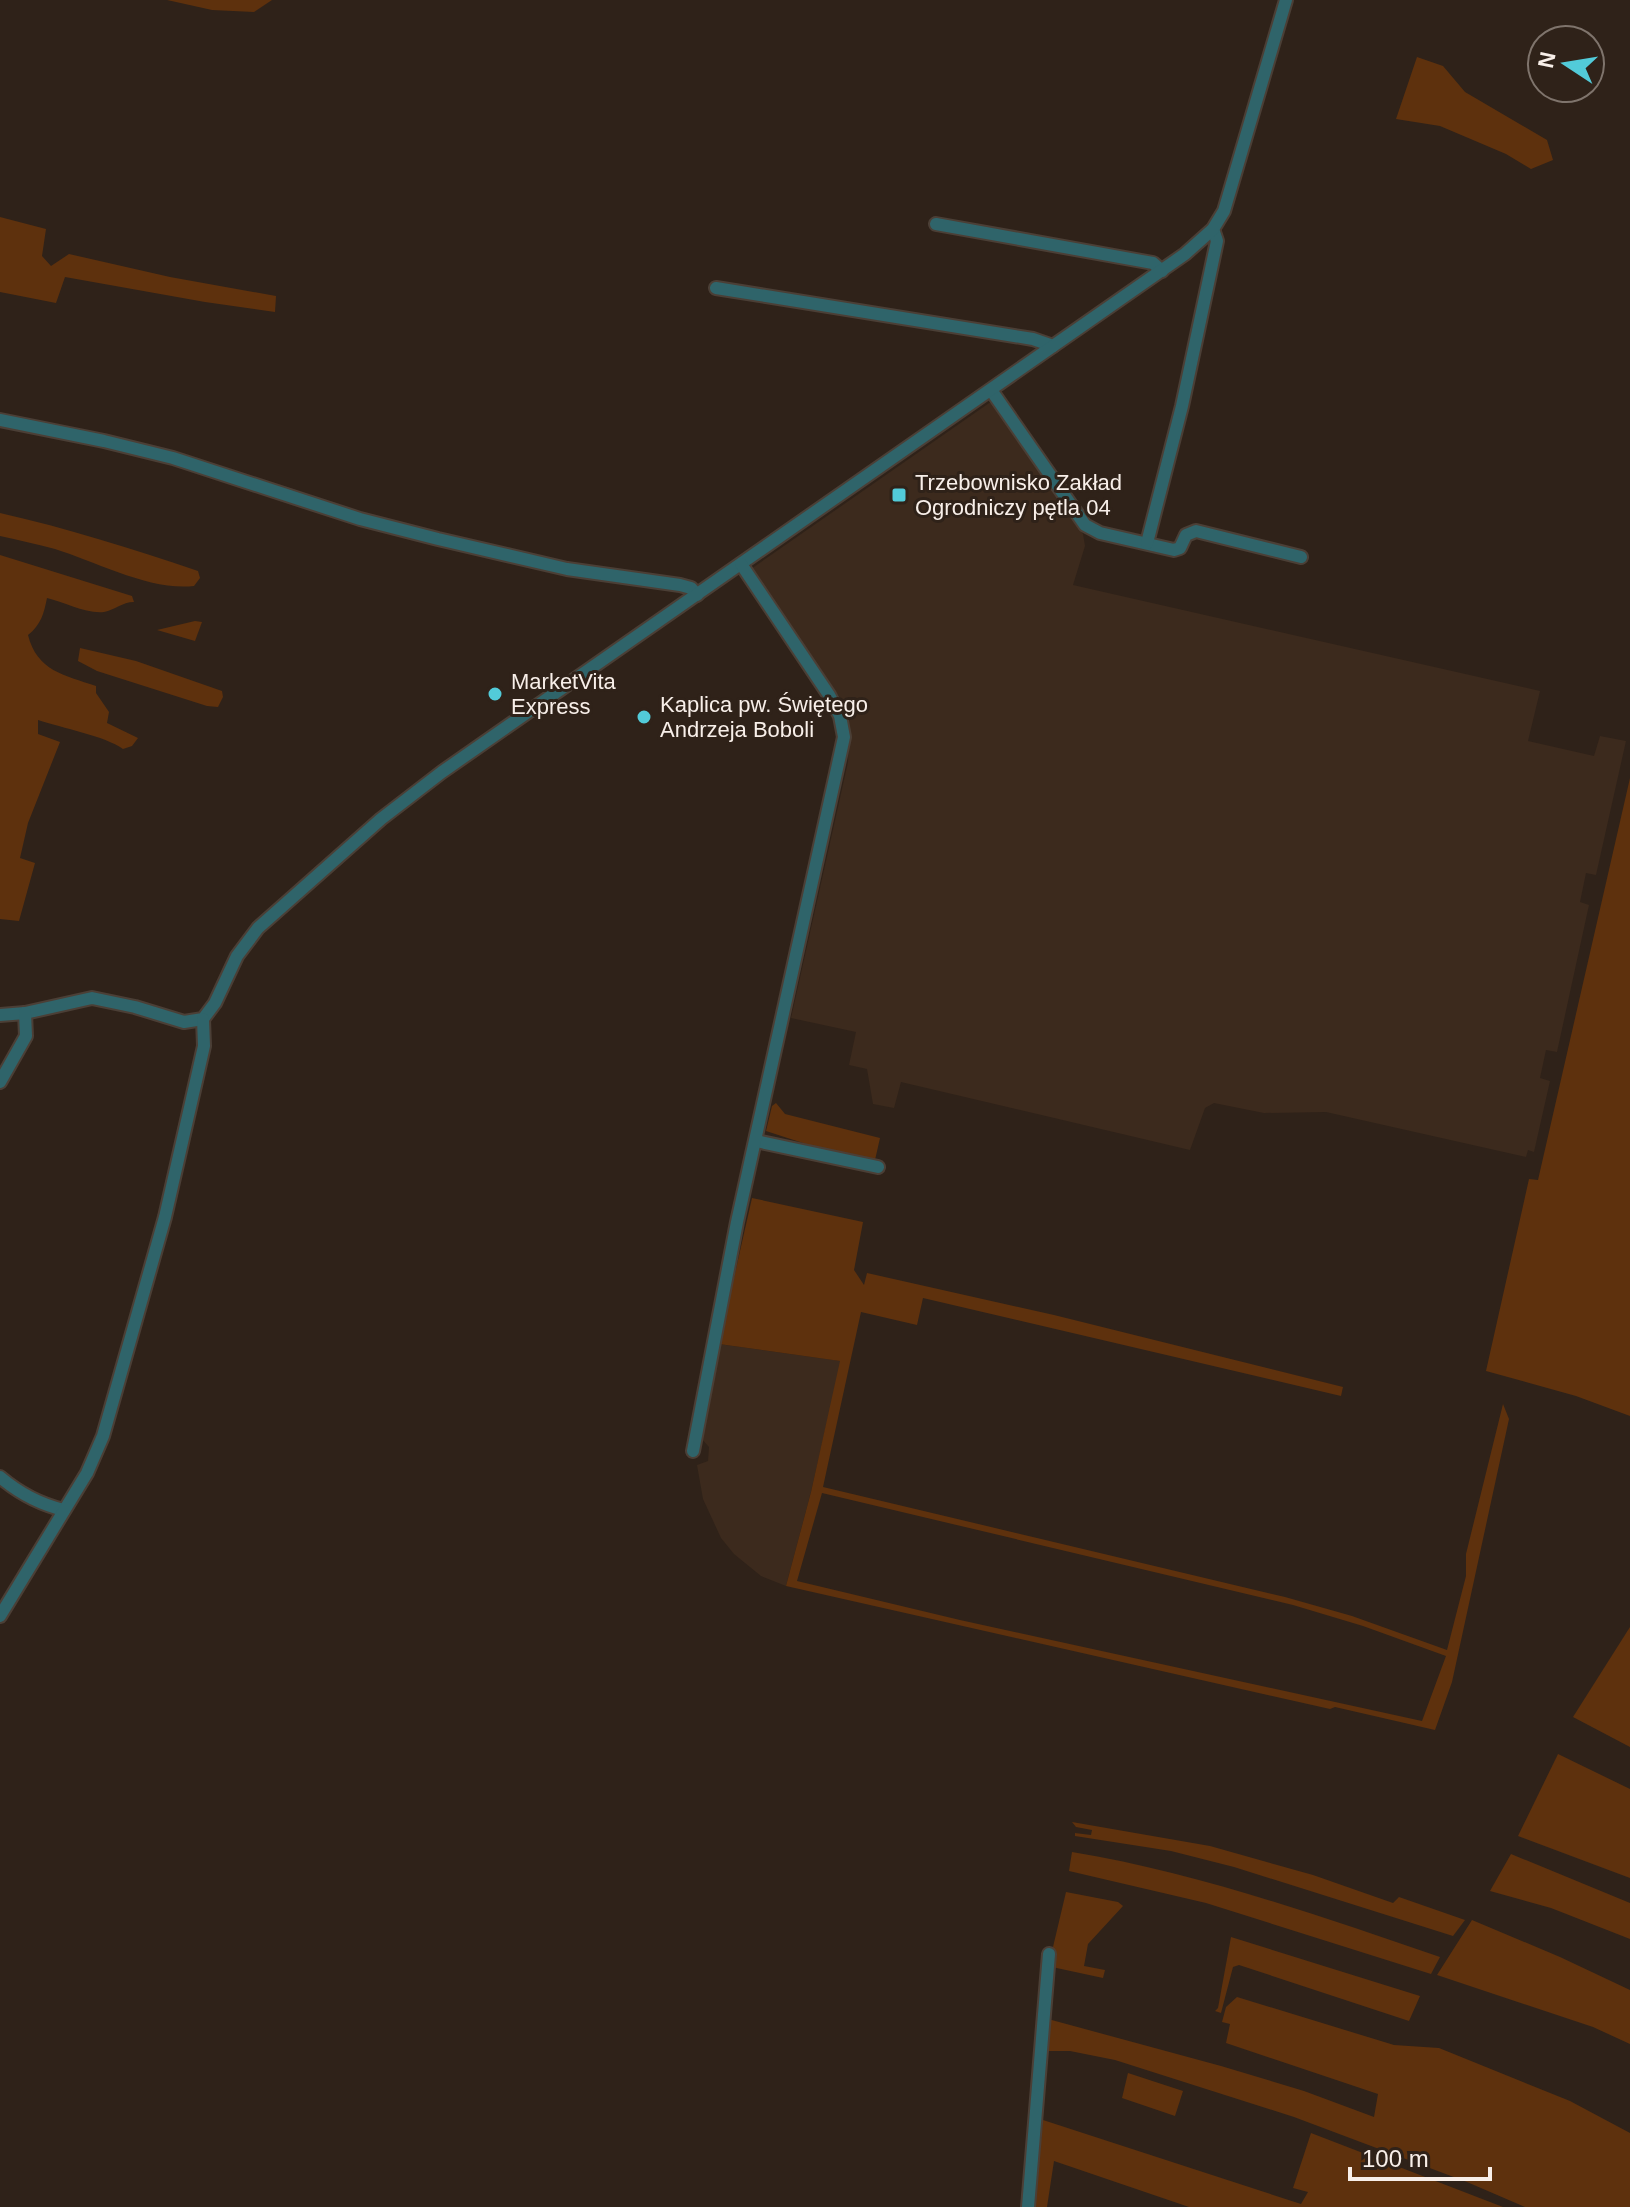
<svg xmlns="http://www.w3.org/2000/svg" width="1630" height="2207" font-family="Arial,sans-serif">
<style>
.built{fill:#3c2a1d}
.green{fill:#5e310d;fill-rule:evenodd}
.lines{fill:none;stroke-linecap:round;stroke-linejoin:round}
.minor-casing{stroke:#4b3f36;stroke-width:16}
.minor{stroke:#2f646a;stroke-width:12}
.poi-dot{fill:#52cbd9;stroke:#2f2219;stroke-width:3}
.labels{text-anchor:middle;stroke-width:6;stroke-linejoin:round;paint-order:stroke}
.poi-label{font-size:22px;fill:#f8efe9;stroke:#2f2219;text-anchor:start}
</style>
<rect width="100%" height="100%" fill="#2f2219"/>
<!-- built -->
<g class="built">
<polygon points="992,401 1083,534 1085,546 1073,585 1540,691 1528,741 1594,756 1600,736 1626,741 1596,875 1586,873 1580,902 1589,905 1557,1052 1546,1050 1540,1078 1550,1081 1534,1152 1528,1150 1526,1157 1326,1112 1264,1113 1214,1103 1205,1108 1190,1150 901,1082 894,1108 873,1104 867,1069 849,1065 856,1032 791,1018 848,762 849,719 840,698 751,569"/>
<polygon points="719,1344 841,1361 811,1492 786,1586 761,1576 734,1554 721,1538 703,1499 697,1465 708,1461 709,1447 699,1436 713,1372 716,1370"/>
</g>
<!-- green -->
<g class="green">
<polygon points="167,0 272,0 254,12 212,10"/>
<polygon points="1417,57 1443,66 1465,92 1547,140 1553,160 1531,169 1506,154 1440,126 1396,119"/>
<polygon points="0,217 46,229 42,256 51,266 69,254 170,277 276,296 275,312 205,302 65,277 56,303 0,292"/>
<path d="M 0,513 C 67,528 133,549 198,571 L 200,578 L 194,586 C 150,591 97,562 55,549 C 37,544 18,540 0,536 Z"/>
<path d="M 0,555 L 132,596 L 134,602 C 122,602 115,610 104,612 C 86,614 64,602 47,598 C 44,613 41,625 28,635 C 37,671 64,675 96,686 L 96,693 L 109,712 L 107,723 L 138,738 L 132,746 L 123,749 C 105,736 62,728 38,720 L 38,734 L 60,742 L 28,823 L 20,858 L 35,863 L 19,921 L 0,919 Z"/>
<polygon points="195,621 202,622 195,641 157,630"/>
<polygon points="80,648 136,661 222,691 223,697 218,707 207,706 97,671 78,661"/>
<polygon points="1630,778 1630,1416 1576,1396 1486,1371 1529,1179 1538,1180"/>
<polygon points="776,1103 785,1114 880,1138 875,1160 809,1145 766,1131 772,1106"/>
<path d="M 752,1198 L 863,1222 L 854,1270 L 864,1285 L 867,1273 L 1054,1315 L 1343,1387 L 1341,1396 L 923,1298 L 917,1325 L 861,1312 L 823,1487 L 1285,1597 L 1352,1616 L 1447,1650 L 1466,1576 L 1466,1554 L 1503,1404 L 1509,1419 L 1452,1682 L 1435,1730 L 1335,1707 L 1330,1709 L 786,1586 L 811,1492 L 840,1361 L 719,1344 ZM 822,1493 L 1293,1605 L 1363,1626 L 1446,1656 L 1422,1721 L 960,1620 L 797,1581 Z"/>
<polygon points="1630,1627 1630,1747 1573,1717"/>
<polygon points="1558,1754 1630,1789 1630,1878 1518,1836"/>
<polygon points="1072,1822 1210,1846 1313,1875 1393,1903 1399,1897 1465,1920 1453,1936 1234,1867 1171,1851 1075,1836 1075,1833 1091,1835 1092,1830 1076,1827"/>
<path d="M 1072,1852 C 1199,1873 1319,1916 1440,1957 L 1431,1974 L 1206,1903 L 1069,1871 Z"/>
<polygon points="1511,1854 1630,1903 1630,1939 1551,1908 1490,1891"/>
<polygon points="1066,1892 1118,1902 1123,1906 1088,1944 1084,1966 1105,1970 1103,1978 1052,1967 1053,1947"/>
<polygon points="1472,1920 1560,1957 1630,1990 1630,2044 1593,2027 1437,1975"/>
<polygon points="1231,1937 1420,1996 1409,2021 1239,1965 1233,1967 1221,2013 1215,2011 1218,2008"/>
<polygon points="1237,1997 1394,2045 1439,2048 1570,2101 1630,2133 1630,2207 1525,2207 1467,2182 1294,2117 1115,2060 1070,2051 1046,2051 1048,2019 1221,2066 1304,2091 1374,2117 1378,2094 1226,2043 1230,2024 1222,2022 1226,2007"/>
<polygon points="1128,2073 1183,2091 1175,2116 1122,2098"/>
<polygon points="1043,2120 1301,2204 1308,2192 1293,2188 1311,2133 1503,2207 1189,2207 1054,2161 1047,2207 1034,2207"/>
</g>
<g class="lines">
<!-- minor casing -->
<g class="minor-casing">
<g id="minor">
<polyline points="936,224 1153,263 1162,271"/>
<polyline points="716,288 1033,339 1053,346"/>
<polyline points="991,390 1085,525 1100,533 1174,550 1180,548 1186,535 1196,531 1301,557"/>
<polyline points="0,420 104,441 173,458 360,519 438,539 567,569 680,585 691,588 697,595"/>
<polyline points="1147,543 1182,406 1217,241 1213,229"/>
<polyline points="0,1015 25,1013 92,998 135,1007 184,1022 203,1019 215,1003 237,956 258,928 381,819 442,772 1185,254 1213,229 1224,211 1286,0"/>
<polyline points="0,1082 26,1036 25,1013"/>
<polyline points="756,1141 878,1167"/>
<polyline points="693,1451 737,1222 844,737 840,716 829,695 741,564"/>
<path d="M 0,1477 C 20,1494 39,1504 64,1510"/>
<polyline points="0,1616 87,1473 103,1436 165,1217 204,1046 203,1019"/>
<polyline points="1028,2207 1049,1954"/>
</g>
</g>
<!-- minor -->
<use href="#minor" class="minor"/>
</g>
<!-- markers -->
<g class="poi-dot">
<rect x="891" y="487" width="16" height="16" rx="4"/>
<circle cx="495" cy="694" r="8"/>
<circle cx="644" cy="717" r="8"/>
</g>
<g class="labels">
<!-- poi labels -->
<g class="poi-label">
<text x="915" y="490">Trzebownisko Zakład<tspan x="915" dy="25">Ogrodniczy pętla 04</tspan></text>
<text x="511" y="689">MarketVita<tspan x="511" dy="25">Express</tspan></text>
<text x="660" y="712">Kaplica pw. Świętego<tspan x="660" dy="25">Andrzeja Boboli</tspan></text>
</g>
</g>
<!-- north arrow -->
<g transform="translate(1566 64) rotate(282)"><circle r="38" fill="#2f2219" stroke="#7f746c" stroke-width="2"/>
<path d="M0-6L14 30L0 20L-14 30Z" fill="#52cbd9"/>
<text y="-12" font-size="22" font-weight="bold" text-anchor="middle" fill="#f8efe9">N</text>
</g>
<!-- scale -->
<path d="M1350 2167v12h140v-12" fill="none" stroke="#f8efe9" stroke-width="4"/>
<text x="1362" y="2167" font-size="24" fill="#f8efe9" stroke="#2f2219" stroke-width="6" paint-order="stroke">100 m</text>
</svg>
